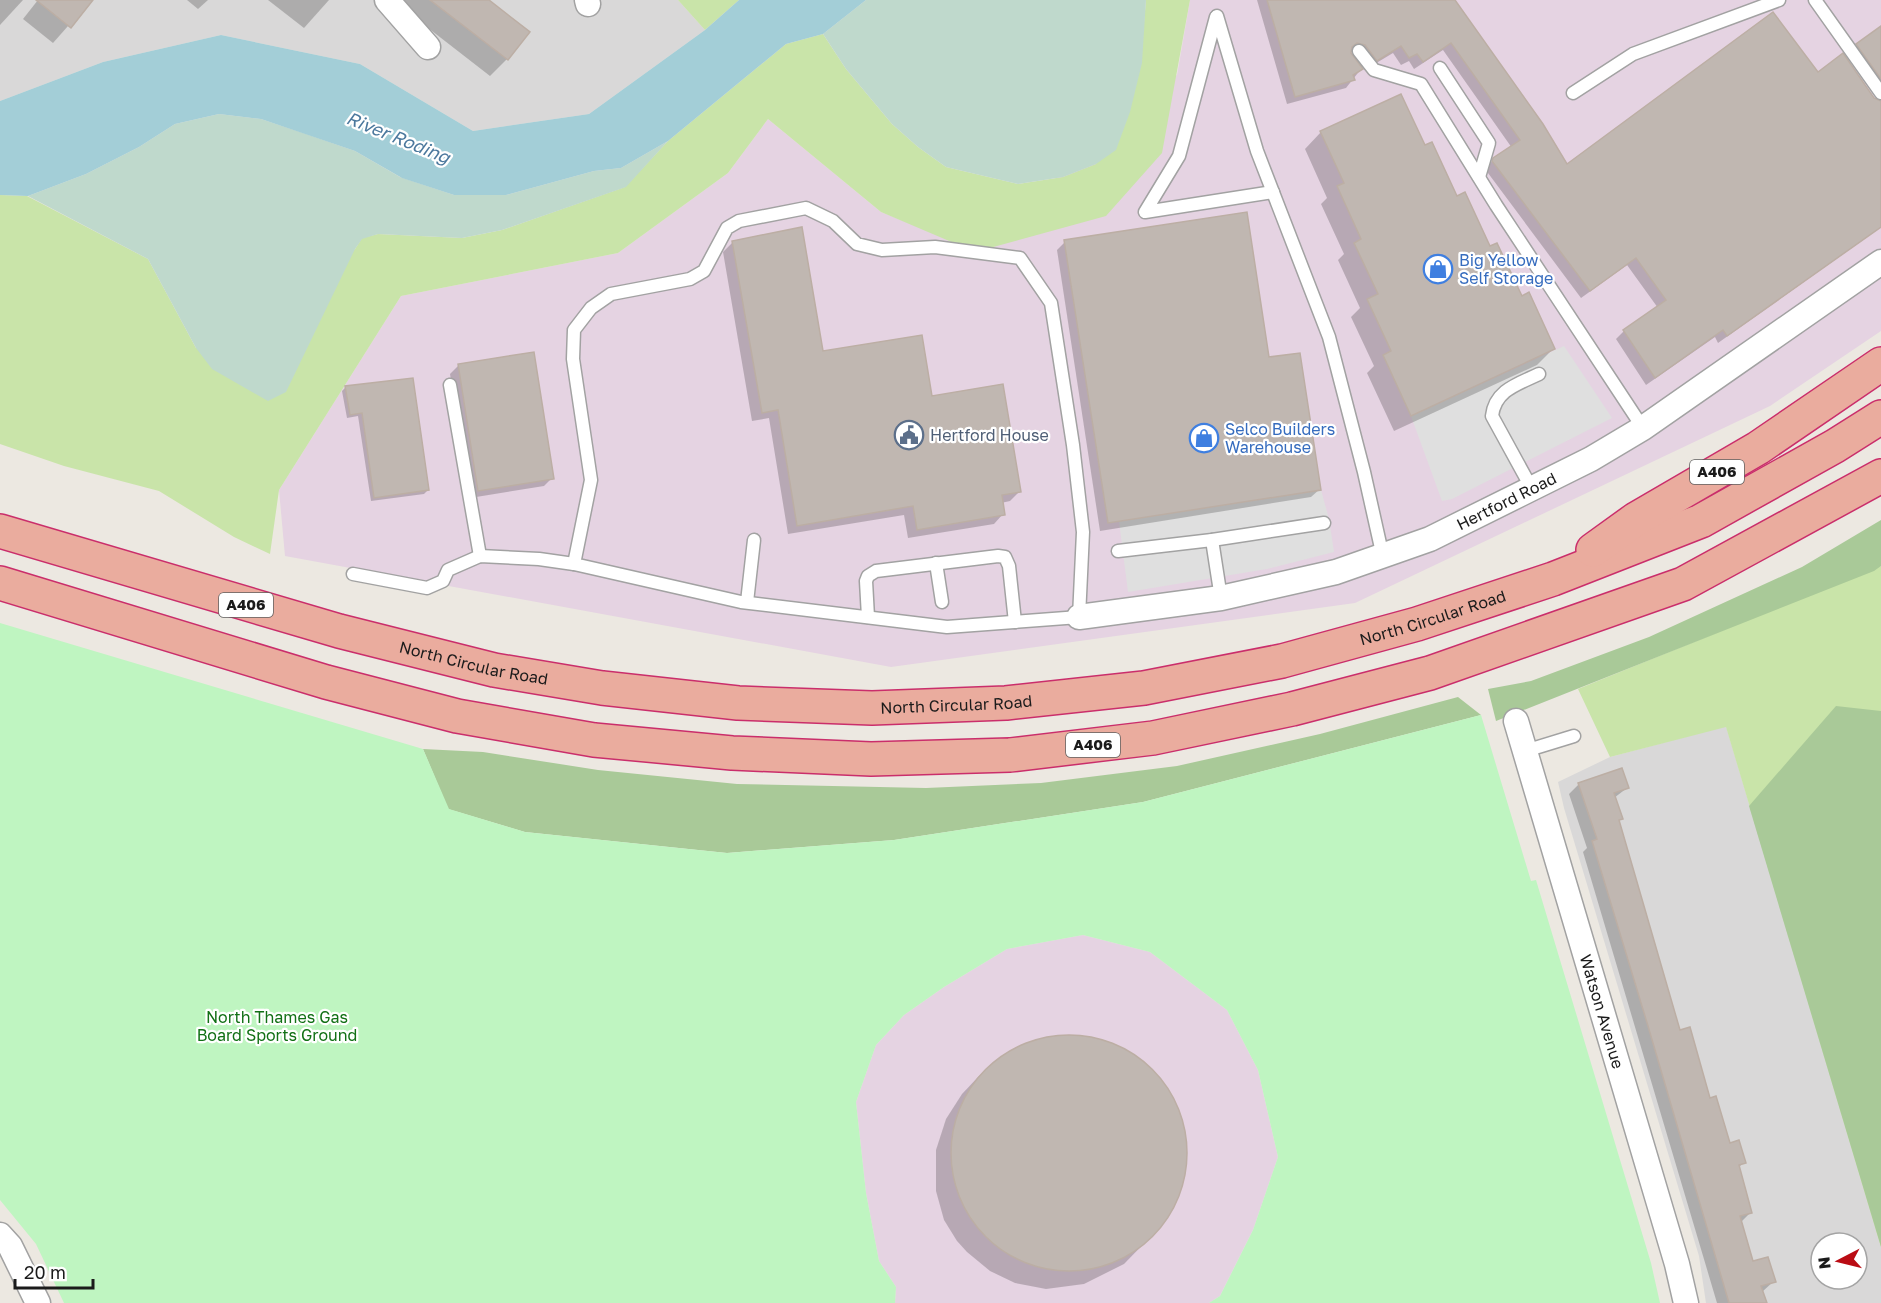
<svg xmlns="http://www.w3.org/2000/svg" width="1881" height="1303" font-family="'Golos Text',sans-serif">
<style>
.residential{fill:#d9d8d8;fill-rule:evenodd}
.industrial{fill:#e5d3e2}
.grass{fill:#c9e4a9}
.forest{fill:#a9c998}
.wetland{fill:#bfd9cc}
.park{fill:#bff5c1}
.parking{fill:#dfdfdf}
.water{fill:#a3ced7}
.shadow{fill:#0003}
.building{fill:#c0b7b1;stroke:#bcaea4;stroke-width:1.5}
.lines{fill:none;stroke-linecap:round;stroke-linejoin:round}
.service-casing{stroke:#a2a2a2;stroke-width:15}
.minor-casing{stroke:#a2a2a2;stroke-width:27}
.trunk-casing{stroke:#ca2e6b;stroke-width:36}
.service{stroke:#fff;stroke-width:12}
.minor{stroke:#fff;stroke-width:24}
.trunk{stroke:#eaac9e;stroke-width:33}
.labels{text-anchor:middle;stroke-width:4.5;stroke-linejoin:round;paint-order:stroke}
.shield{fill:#fff;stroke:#5f5f5f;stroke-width:1.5}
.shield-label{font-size:15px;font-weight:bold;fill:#1b1b1b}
.shop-label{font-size:16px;fill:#366cbe;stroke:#fff;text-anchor:start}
.service-label{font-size:16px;fill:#4e5e75;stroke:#fff;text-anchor:start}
.street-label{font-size:16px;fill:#1b1b1b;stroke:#fff}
.park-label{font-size:16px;fill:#117015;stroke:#fff}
.water-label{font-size:18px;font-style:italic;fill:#4b789d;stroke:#fff}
</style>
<rect width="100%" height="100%" fill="#ece8e1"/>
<!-- residential -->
<g class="residential">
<polygon points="0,0 678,0 705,30 589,114 473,131 360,64 221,35 103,62 0,101"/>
<path d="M 1726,726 L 1881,1247 L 1881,1303 L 1706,1303 L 1699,1256 L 1564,808 L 1558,782 L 1610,757 ZM 1821,1243 L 1857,1243 L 1857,1279 L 1821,1279 Z"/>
</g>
<!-- industrial -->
<g class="industrial">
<polygon points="1190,0 1881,0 1881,331 1770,406 1355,603 891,667 285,556 279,490 401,296 618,253 728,173 768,119 881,212 973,249 1177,75"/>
<polygon points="1083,935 1150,952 1227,1010 1258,1070 1278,1157 1253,1230 1220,1296 1209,1303 895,1303 896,1287 879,1261 866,1193 856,1102 876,1045 904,1015 944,987 1007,949"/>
</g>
<!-- grass -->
<g class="grass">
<polygon points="678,0 739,0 705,30"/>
<polygon points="1146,0 1190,0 1162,153 1106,216 975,252 881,212 768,119 728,173 618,253 401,296 279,490 270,554 234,537 159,491 64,466 0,444 0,195 27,196 148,259 196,348 355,249 362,238 378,234 462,238 502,230 625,187 668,141 786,44 823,34 846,69 892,124 918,147 946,167 1018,184 1063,177 1096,164 1144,22"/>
<polygon points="1881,566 1881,1247 1726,727 1610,757 1578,689"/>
</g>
<!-- forest -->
<g class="forest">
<polygon points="1881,520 1881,566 1874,571 1496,721 1488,689 1531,681 1649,637 1802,567"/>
<polygon points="1458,697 1481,715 1143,802 894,840 727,853 525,832 448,809 423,749 483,752 598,770 737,784 926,788 1041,783 1177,766 1320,734"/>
<polygon points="1836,706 1881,711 1881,1247 1749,806"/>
</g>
<!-- wetland -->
<g class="wetland">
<polygon points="866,0 1146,0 1142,63 1130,112 1116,150 1096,164 1063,177 1018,184 946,167 918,147 892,124 846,69 823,34"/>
<polygon points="219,114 261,119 306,134 355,151 400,177 454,195 506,195 594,171 621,168 668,141 626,187 502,230 462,238 378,234 362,239 355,249 286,392 268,401 212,369 196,348 148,259 28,196 86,174 139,147 175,124"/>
</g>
<!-- park -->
<polygon class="park" points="0,623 423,749 449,809 525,832 727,853 894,840 1143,802 1481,715 1531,881 1536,880 1651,1263 1660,1303 1209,1303 1220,1296 1253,1230 1278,1157 1258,1070 1227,1010 1150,952 1083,935 1007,949 944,987 904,1015 876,1045 856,1102 866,1193 879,1261 896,1287 895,1303 64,1303 36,1244 0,1200"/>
<!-- parking -->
<g class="parking">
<polygon points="1564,346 1612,418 1452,499 1442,501 1411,416"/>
<polygon points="1321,490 1329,519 1334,552 1267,569 1128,592 1119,521"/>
</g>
<!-- water -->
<polygon class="water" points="739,0 866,0 823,34 786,44 668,141 621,168 594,171 506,195 454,195 402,178 355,151 261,119 219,114 175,124 139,147 86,174 28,196 0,195 0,101 103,62 221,35 360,64 473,131 589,114 705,30"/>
<!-- shadow -->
<g class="shadow">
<polygon points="0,0 23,0 0,25"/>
<polygon points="38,0 91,0 53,43 23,19"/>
<polygon points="187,0 208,0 198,9"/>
<polygon points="268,0 329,0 304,28"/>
<polygon points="383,0 486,0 528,32 507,59 490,76 414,17"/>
<polygon points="1257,0 1452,0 1567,166 1817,74 1881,102 1881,97 1849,53 1881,28 1881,227 1718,343 1715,337 1646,385 1616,339 1624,331 1658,308 1627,265 1581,298 1485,169 1494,159 1512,148 1443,50 1414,69 1409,61 1401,65 1393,53 1368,68 1357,53 1347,50 1361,69 1346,88 1287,104"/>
<polygon points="1321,132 1424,147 1553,349 1537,365 1394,431 1367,373 1374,366 1351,317 1360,308 1338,260 1344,254 1321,204 1327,198 1305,149"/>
<polygon points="733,242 822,353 931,398 1019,492 1010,501 1001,503 1003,514 994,524 908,538 904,515 788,534 769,418 752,421 723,252"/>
<polygon points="1065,242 1268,359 1320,489 1311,497 1100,531 1057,250"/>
<polygon points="459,365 552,478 544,486 470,498 450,374"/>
<polygon points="346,387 428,490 424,494 371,501 358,416 347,418 342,391"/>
<polygon points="1579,784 1627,788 1614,798 1621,819 1618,822 1679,1032 1729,1145 1744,1162 1738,1168 1751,1212 1740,1223 1752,1263 1774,1281 1762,1292 1765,1303 1717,1303 1583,852 1587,848 1569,794"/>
<polygon points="1065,1036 1099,1039 1123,1049 1144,1063 1167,1089 1181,1118 1186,1161 1180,1192 1162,1225 1124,1264 1084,1284 1046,1289 1015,1283 990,1271 967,1252 957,1241 944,1220 936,1191 936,1150 946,1119 962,1094 979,1076 1008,1052 1033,1041"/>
</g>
<!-- building -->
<g class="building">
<polygon points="36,0 93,0 71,28"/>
<polygon points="430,0 489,0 530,32 508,60"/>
<polygon points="1267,0 1455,0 1543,124 1567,164 1773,12 1818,72 1843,53 1874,98 1881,101 1881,227 1727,336 1723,330 1655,378 1623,330 1666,300 1636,258 1590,291 1492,161 1493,158 1520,140 1451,43 1423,62 1417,54 1409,58 1401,46 1377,61 1365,45 1357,43 1352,47 1351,53 1363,69 1353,75 1355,80 1295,97"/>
<polygon points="1881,26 1881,79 1856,44"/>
<polygon points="1401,94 1425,145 1432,142 1457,196 1465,192 1490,246 1497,243 1522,296 1529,292 1555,349 1411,416 1383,355 1391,351 1367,299 1378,294 1354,243 1361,239 1337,186 1344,183 1320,131"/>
<polygon points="1247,212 1269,357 1300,353 1321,490 1108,523 1064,240"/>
<polygon points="802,227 823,351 922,335 932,396 1003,384 1021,492 1002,495 1005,515 917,530 913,506 797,526 778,410 762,413 732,241"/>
<polygon points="534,352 554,479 478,491 458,364"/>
<polygon points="413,378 429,490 374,498 362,413 350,415 345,386"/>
<polygon points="1622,768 1629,788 1614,793 1623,819 1619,820 1680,1030 1690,1027 1710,1098 1716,1096 1730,1143 1739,1140 1746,1163 1739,1165 1752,1213 1740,1216 1753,1261 1768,1257 1776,1282 1761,1286 1767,1303 1729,1303 1648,1026 1592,841 1597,839 1578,783"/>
<circle cx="1069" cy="1153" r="118"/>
</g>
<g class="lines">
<!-- service casing -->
<g class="service-casing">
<g id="service">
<polyline points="1815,0 1881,93"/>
<polyline points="1217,16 1257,151 1329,337 1364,472 1383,557"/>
<polyline points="1216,17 1179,156 1145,212 1273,192"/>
<polyline points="1359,51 1374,70 1421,84 1496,205 1643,428"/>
<polyline points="1440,68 1489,143 1479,177"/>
<polyline points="1573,93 1633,54 1779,0"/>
<polygon points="806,208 833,221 857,244 882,250 935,247 1020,258 1051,303 1073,445 1083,532 1079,617 947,627 741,602 574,564 591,480 573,359 574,330 591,308 611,294 690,279 704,271 727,228 739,221"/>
<polyline points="450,385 480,556"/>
<path d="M 1532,489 L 1492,416 C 1495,390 1518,384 1539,374"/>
<polyline points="1212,540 1221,598"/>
<polyline points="1118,551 1212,540 1324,523"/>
<polyline points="936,563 942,602"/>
<polyline points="353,574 427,588 443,581 448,570 480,556 539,559 574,564"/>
<polyline points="747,602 754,540"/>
<polyline points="868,617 866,581 868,576 876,571 998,556 1005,557 1009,566 1015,622"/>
<polyline points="1525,751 1574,736"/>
</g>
</g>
<!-- minor casing -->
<g class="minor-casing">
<g id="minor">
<polyline points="387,0 428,47"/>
<polyline points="587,0 588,4"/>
<path id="s1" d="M 1079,617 L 1221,598 L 1336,572 L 1430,539 L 1591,459 L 1643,428 L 1881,262"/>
<path id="s2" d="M 1516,721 L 1677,1264 L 1686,1303"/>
<polyline points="0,1235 10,1246 38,1303"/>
</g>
</g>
<!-- trunk casing -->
<g class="trunk-casing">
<g id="trunk">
<path id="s3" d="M 0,531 L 339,631 L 494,670 L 602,688 L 738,703 L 872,708 L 1006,703 L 1144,688 L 1282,661 L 1417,624 L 1553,579 L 1701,521 L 1835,446 L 1881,417"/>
<polyline points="1593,550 1636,519 1758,448 1881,364"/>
<polyline points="0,583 326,682 457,716 594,740 732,753 871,759 1010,755 1153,738 1292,709 1430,673 1683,584 1881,476"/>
</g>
</g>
<!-- service -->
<use href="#service" class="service"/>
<!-- minor -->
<use href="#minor" class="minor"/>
<!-- trunk -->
<use href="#trunk" class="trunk"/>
</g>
<!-- icons -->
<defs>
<g id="shop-ring" transform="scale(1.5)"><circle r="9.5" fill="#fff" stroke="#3f7fe0" stroke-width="1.5"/><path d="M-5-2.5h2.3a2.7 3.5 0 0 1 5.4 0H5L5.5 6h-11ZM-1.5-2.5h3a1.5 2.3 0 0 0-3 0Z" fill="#3f7fe0"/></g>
<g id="civic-ring" transform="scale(1.5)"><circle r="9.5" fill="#fff" stroke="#5c6f8a" stroke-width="1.5"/><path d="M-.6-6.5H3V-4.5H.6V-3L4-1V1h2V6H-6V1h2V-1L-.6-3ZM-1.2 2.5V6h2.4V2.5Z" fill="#5c6f8a"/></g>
</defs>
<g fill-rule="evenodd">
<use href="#shop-ring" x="1438" y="269"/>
<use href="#civic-ring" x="909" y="435"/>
<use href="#shop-ring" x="1204" y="438"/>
</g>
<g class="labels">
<!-- shield labels -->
<g class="shield">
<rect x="1690" y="460" width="54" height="24" rx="4.5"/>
<rect x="219" y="593" width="54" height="24" rx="4.5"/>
<rect x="1066" y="733" width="54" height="24" rx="4.5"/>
</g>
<g class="shield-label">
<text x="1717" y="477">A406</text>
<text x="246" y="610">A406</text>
<text x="1093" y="750">A406</text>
</g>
<!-- shop labels -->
<g class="shop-label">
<text x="1459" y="266">Big Yellow<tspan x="1459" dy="18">Self Storage</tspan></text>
<text x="1225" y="435">Selco Builders<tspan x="1225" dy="18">Warehouse</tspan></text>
</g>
<!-- service labels -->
<g class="service-label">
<text x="930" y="441">Hertford House</text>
</g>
<!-- street labels -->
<g class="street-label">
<text dy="6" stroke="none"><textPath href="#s1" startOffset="446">Hertford Road</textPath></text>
<text dy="6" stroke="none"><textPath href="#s3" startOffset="1464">North Circular Road</textPath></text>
<text dy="6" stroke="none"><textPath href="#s3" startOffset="492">North Circular Road</textPath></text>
<text dy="6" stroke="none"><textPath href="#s3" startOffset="978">North Circular Road</textPath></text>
<text dy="6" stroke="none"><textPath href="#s2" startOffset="303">Watson Avenue</textPath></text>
</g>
<!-- park labels -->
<g class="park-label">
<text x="277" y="1023">North Thames Gas<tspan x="277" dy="18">Board Sports Ground</tspan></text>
</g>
<!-- water labels -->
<g class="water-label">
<text transform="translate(398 138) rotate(22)" y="6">River Roding</text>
</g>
</g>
<!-- north arrow -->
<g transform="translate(1839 1261) rotate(263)"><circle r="28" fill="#ffffff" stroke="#a4a4a4" stroke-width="1.5"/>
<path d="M0-4.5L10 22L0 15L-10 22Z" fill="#ba0c14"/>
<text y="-9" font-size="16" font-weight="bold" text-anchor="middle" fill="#1b1b1b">N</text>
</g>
<!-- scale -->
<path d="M15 1279v9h78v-9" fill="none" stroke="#1b1b1b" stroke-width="3"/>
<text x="24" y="1279" font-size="18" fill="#1b1b1b" stroke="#ffffff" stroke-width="4.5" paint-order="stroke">20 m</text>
</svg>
